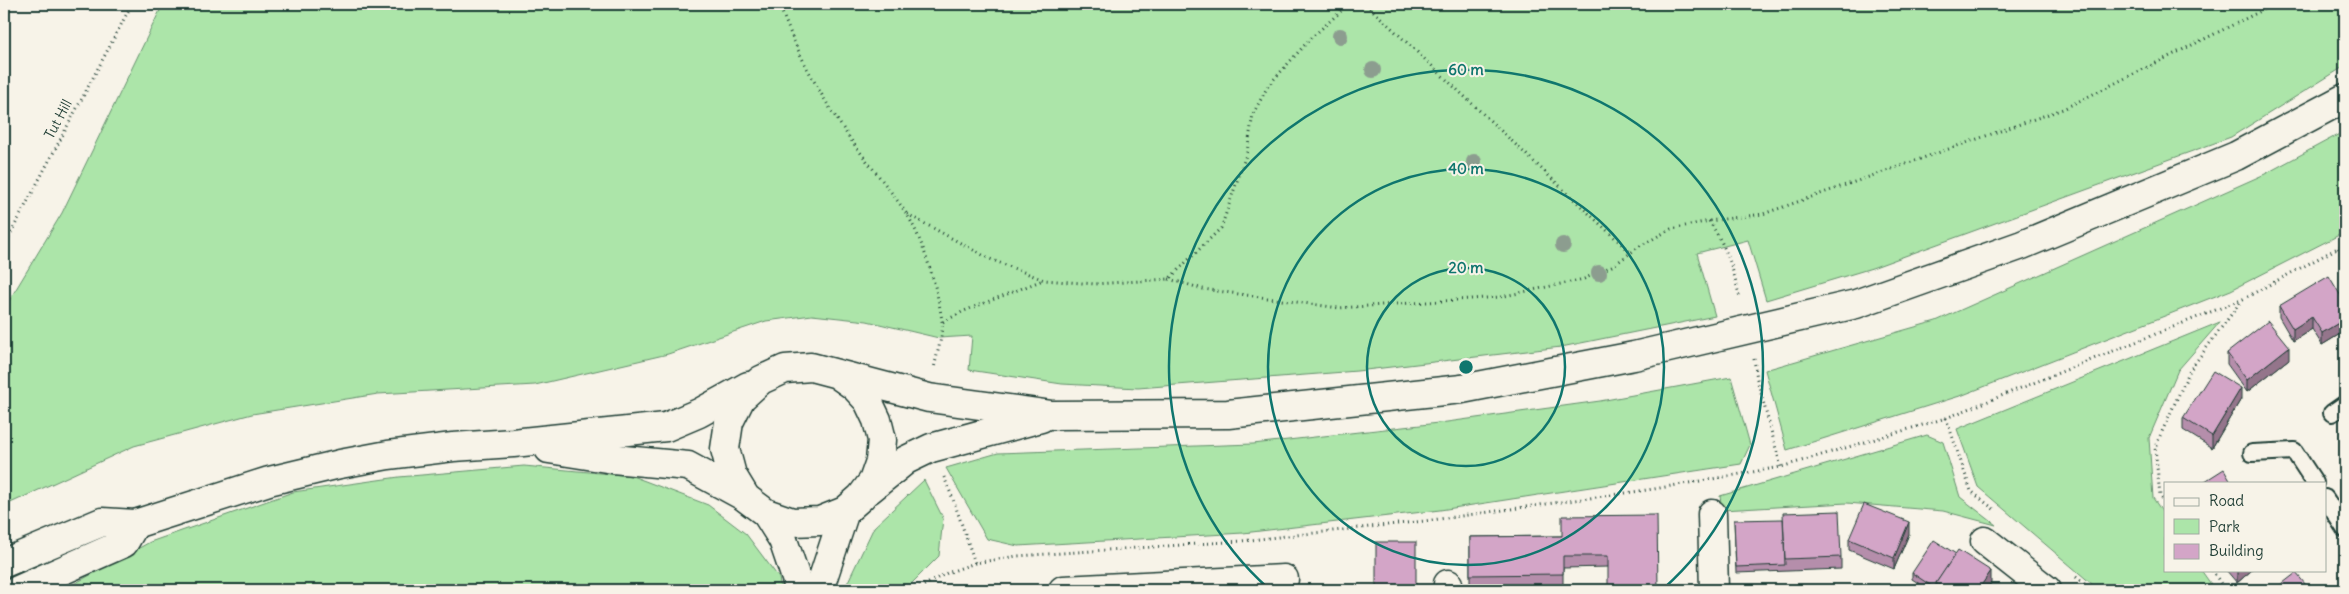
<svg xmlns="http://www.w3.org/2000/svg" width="2349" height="594" font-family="Delius,sans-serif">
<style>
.green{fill:#ace5a9;stroke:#66916e}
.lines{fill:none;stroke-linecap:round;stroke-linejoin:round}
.lane-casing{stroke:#1f3d34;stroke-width:20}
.street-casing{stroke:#1f3d34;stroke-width:31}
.secondary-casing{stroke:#1f3d34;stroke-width:31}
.path{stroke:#1f3d34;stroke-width:3;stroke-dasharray:1 4;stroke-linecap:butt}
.lane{stroke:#f7f3e8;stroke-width:16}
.street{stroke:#f7f3e8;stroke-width:28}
.secondary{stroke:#f7f3e8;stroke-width:28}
.tree{fill:#8c9d8f}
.wall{fill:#b58eab;stroke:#1f3d34}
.shaded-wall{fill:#94748b;stroke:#1f3d34}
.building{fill:#d3a5c7;stroke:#1f3d34}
.ring{fill:none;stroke:#0f766e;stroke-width:2.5}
.labels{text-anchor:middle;stroke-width:4;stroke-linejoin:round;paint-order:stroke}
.street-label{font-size:14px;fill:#1f3d34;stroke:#f7f3e8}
.centre{fill:#0f766e;stroke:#f7f3e8;stroke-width:2.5}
.ring-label{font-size:15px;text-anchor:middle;font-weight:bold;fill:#0f766e;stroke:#f7f3e8;stroke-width:4;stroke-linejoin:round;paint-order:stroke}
</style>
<rect width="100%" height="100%" fill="#f7f3e8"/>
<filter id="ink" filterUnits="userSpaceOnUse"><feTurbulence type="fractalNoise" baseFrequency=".02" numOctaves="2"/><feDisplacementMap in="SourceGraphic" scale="10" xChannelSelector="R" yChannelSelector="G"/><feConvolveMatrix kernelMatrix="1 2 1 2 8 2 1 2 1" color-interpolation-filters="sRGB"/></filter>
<g filter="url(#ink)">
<!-- green -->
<g class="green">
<polygon points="163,4 2345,4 2345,66 2231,137 1872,268 1766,300 1748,240 1697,253 1715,316 1561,347 1357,371 1138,388 1062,384 969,370 972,336 939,338 867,321 812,315 766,321 668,354 535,385 378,394 252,414 134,446 4,506 4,309 62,213"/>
<polygon points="2345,131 2345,232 2231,290 1963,395 1787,450 1765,370 1936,321 2265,174"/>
<polygon points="2220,322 2178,370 2149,438 2153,498 2165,516 2165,570 2201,570 2215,590 2099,590 1978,487 1957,429"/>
<polygon points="1731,377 1750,445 1741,464 1440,510 1243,533 1018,546 987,539 946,468 998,453 1253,444 1447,422 1600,401"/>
<polygon points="1927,435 1943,442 1960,497 1996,525 1943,511 1847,503 1722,510 1720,496"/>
<polygon points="524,466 632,476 708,505 746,534 779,578 781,590 63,590 150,542 293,492 399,477"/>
<polygon points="924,480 943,518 939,556 905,590 844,590 874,527"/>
</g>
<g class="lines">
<!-- lane casing -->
<g class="lane-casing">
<g id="lane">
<polyline points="2332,413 2345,404"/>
<polyline points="2252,453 2294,451 2315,483"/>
<polyline points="2325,498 2345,529"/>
</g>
</g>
<!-- street casing -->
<g class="street-casing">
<g id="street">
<polyline points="766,513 783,540 800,590"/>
<polyline points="1712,514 1714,590"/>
<polyline points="1985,541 2047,590"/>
<polyline points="1448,584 1448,590"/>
<polyline points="819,590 845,511"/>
<polyline points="1063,590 1284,579"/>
</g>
</g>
<!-- secondary casing -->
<g class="secondary-casing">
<g id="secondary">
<polyline points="837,374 854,386 868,401 877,420 882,440 880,461 873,481 861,497 845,511 820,521 792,522 766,513 746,498 732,475 725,449 729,422 741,398 761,380 785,369 811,367 929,398 1052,415 1228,414 1462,389 1634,356 1856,304 2022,245 2236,156 2345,98"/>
<polyline points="549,449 613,459 688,466 745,497"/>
<polyline points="869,490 906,460 931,448 1041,418"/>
<polyline points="4,563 102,522 135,524 269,481 340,464 388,455 453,447 513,443 666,427 699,413 748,386"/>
<polyline points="18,590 124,543 135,524"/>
</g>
</g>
<!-- path -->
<g class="path">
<path d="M 779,4 C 797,54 823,101 854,144 C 871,167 890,189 906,213 C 923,239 938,290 942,321 C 944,333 936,356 934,369"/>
<polyline points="1366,4 1631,253"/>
<polyline points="907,214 990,259 1044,280 1095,284 1169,279 1221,228 1247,152 1253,114 1268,86 1310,39 1349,4"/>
<path d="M 1709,221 C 1727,248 1733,268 1740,299"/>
<polyline points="4,246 132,4"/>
<polyline points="2338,248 2345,260"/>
<polyline points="1169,279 1203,289 1339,308 1500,297 1584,279 1614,265 1640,246 1671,229 1709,221 1763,214 2063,109 2275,4"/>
<polyline points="943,322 964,311 1043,280"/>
<polyline points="1754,359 1757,379 1781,467"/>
<polyline points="1946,418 1971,491 1996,511"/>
<polyline points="944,477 953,499 975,563"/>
<polyline points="2165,503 2160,496 2155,447 2190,370 2242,300"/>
<polyline points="2212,570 2225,590"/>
<polyline points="2076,577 2092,590"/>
<polyline points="915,590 947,573 975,563 1017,556 1241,541 1425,521 1654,489 1781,467 1946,418 2243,299 2345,244"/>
</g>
<!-- lane -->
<use href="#lane" class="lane"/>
<!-- street -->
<use href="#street" class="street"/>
<!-- secondary -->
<use href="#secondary" class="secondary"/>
</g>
<!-- trees -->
<g class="tree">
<circle cx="1340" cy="36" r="8"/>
<circle cx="1373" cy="70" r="8"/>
<circle cx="1474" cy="162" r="8"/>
<circle cx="1563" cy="245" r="8"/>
<circle cx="1599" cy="273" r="8"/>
</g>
<!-- wall -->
<g class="wall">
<polygon points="2345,303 2345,331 2322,345 2312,329 2293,341 2279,317 2279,306"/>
<polygon points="2227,353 2289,359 2247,392 2227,364"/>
<polygon points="2241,399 2212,448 2183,430 2183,418"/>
<polygon points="1657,515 1608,567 1563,568 1563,586 1470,587 1470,537 1562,536"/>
<polygon points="1734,520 1841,557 1841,569 1736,573"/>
<polygon points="1909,534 1894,569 1849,550 1849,539"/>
<polygon points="2226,570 2252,570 2237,583"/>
<polygon points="1912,573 1991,583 1986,590 1929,590 1912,579"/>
</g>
<!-- shaded-wall -->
<g class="shaded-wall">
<polygon points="2312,317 2312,329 2293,341 2293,329"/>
<polygon points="2345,319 2345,331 2322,345 2322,333"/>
<polygon points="2289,347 2289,359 2247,392 2247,380"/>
<polygon points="2241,388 2241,399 2212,448 2212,436"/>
<polygon points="1909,522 1909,534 1894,569 1894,558"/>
<polygon points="2238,570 2252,570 2237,583 2237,571"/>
<polygon points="1991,571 1991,583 1986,590 1978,590"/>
</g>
<!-- building -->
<g class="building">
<polygon points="2329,276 2345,303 2345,319 2322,333 2312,317 2293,329 2279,306"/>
<polygon points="2268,321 2289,347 2247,380 2227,353"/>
<polygon points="2213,371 2241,388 2212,436 2183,418"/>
<polygon points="2224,469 2232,483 2202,483"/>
<polygon points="1864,504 1909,522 1894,558 1849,539"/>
<polygon points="1839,511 1841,557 1785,559 1783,513"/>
<polygon points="1657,515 1658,590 1608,590 1608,556 1563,556 1563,574 1470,575 1470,537 1562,536 1562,516"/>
<polygon points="1783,519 1785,565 1736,567 1734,520"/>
<polygon points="1934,540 1956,554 1936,583 1936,589 1912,573"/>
<rect x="1376" y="542" width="40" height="48"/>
<polygon points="1958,550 1991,571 1978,590 1947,590 1936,583"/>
<polygon points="2296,573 2310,590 2274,590"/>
</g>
</g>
<!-- distance rings -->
<g class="ring">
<circle cx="1466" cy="367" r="99"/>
<circle cx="1466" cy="367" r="198"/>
<path d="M1269 589A297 297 0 1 1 1663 589"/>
</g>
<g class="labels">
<!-- street labels -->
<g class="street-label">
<text transform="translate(58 119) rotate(-62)" y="5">Tut Hill</text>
</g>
</g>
<circle cx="1466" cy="367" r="8" class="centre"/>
<g class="ring-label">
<text x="1466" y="75">60 m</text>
<text x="1466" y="174">40 m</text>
<text x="1466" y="273">20 m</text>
</g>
<!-- margin -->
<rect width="2349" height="594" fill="none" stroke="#f7f3e8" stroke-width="20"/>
<rect x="10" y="10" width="2329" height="574" fill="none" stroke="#1f3d34" stroke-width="2" filter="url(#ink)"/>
<!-- legend -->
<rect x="2164" y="482" width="162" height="90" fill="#f7f3e8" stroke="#a1aaa0"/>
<rect x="2174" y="498" width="25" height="8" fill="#f7f3e8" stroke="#a1aaa0"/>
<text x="2209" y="506" font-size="15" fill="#1f3d34">Road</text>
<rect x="2174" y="519" width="25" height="15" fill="#ace5a9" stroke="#a1aaa0"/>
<text x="2209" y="532" font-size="15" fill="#1f3d34">Park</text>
<rect x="2174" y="544" width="25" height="15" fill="#d3a5c7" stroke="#a1aaa0"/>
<text x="2209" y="556" font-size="15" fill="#1f3d34">Building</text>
</svg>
